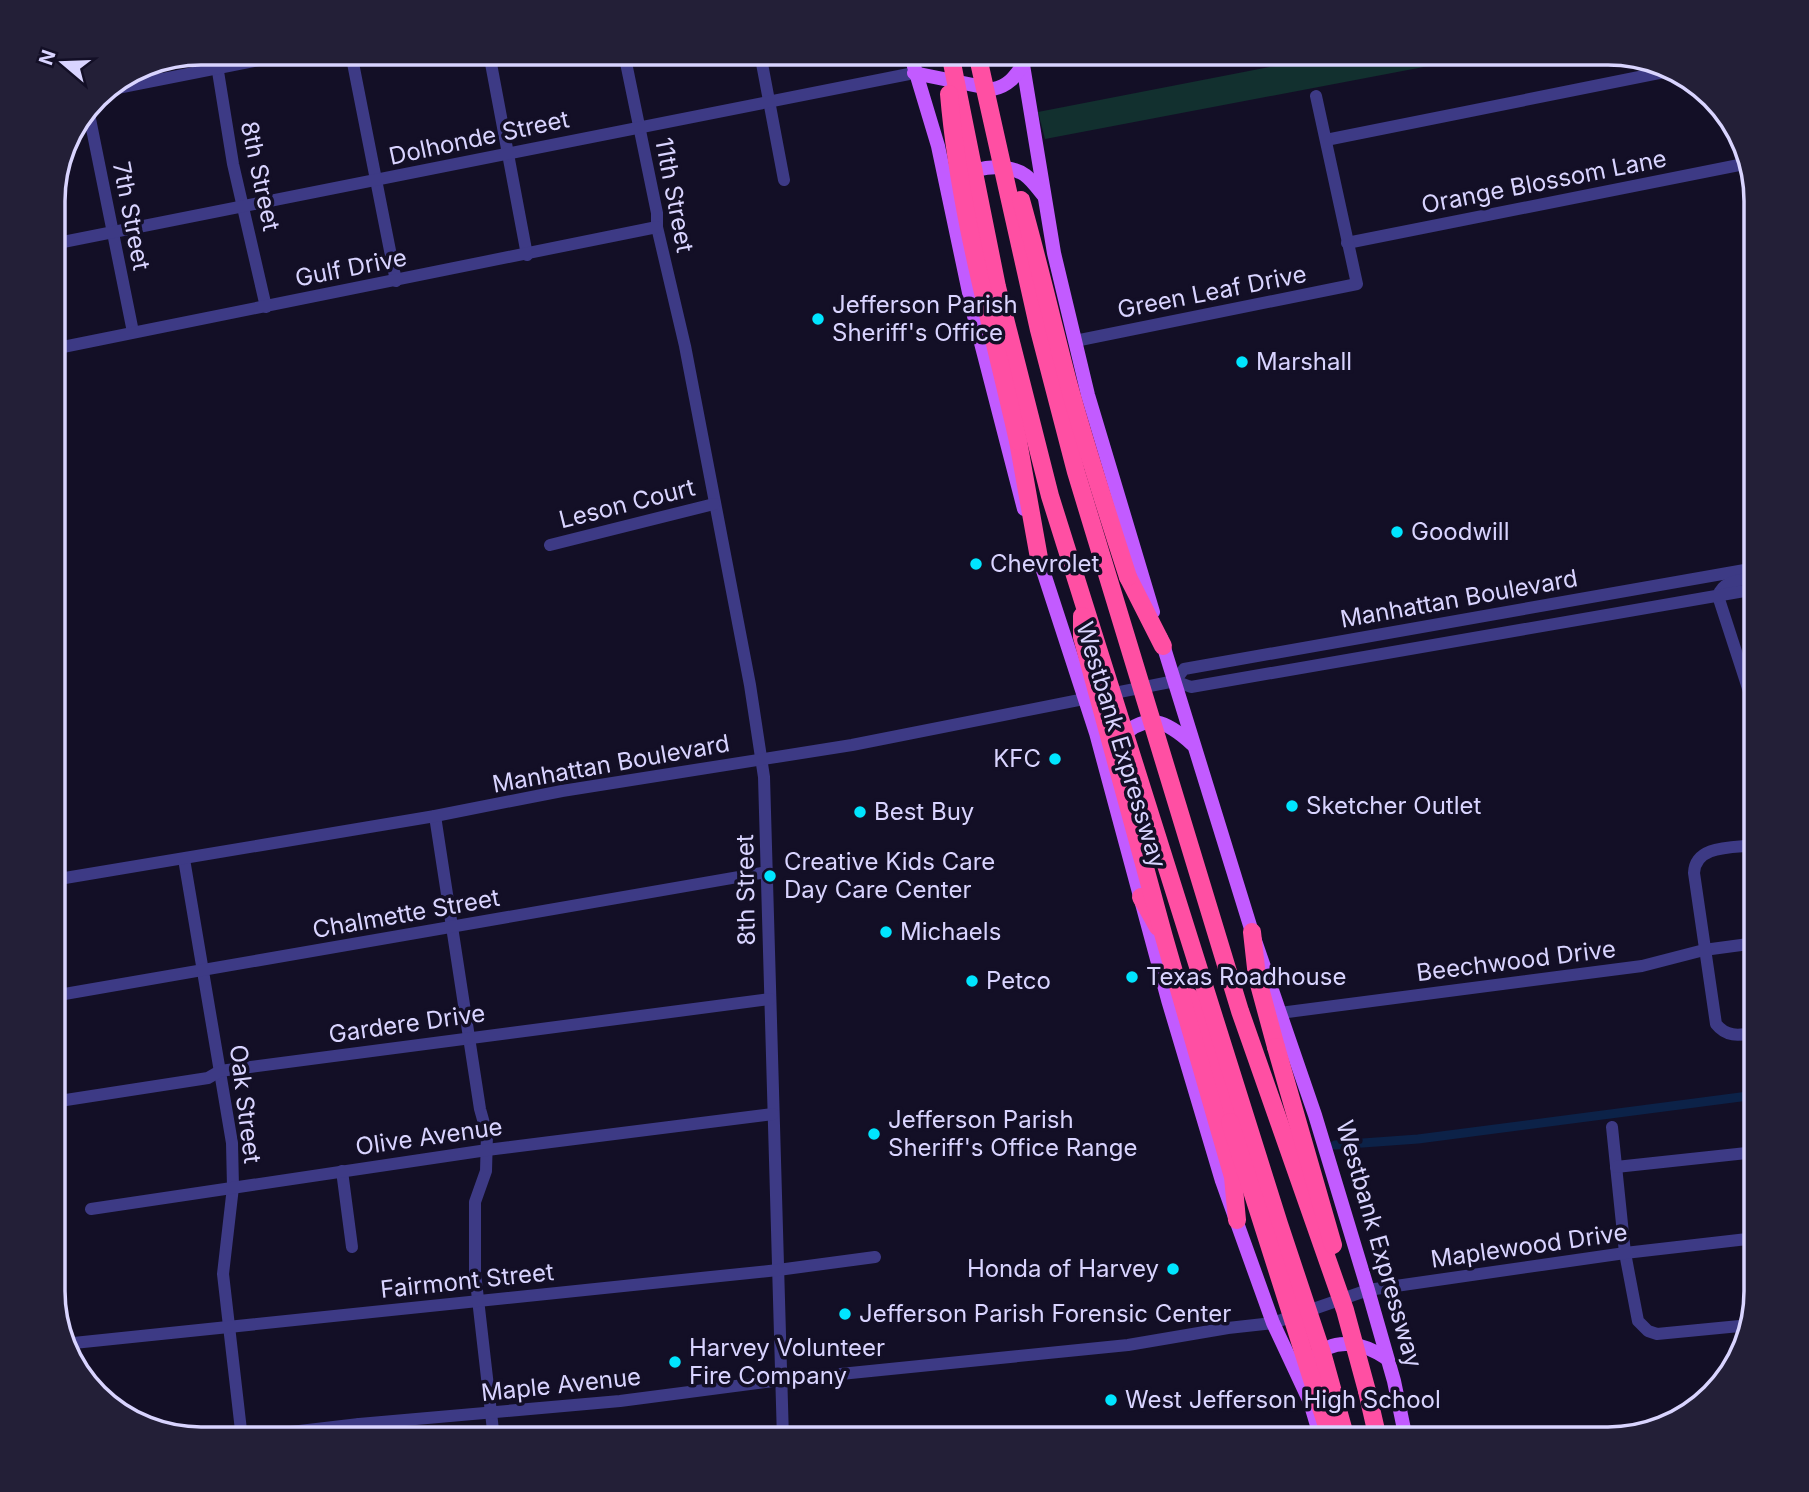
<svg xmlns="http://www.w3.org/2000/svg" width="1809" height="1492" font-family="Inter,sans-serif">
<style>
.green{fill:#12302f}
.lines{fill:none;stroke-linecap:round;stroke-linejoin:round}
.canal{stroke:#0c2248;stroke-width:9}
.minor{stroke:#3d3a85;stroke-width:12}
.major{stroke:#c25bff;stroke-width:14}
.highway{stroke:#ff4fa3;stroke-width:18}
.highway-bridge{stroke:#ff4fa3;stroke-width:18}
.poi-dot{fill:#00e5ff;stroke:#130f26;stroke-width:2.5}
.labels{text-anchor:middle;stroke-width:7;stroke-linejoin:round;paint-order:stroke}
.street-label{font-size:24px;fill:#d9d4ff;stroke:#130f26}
.poi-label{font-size:24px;fill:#d9d4ff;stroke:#130f26;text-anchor:start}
.rim{fill:none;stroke:#d9d4ff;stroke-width:3.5}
</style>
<rect width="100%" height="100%" fill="#130f26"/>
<!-- green -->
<polygon class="green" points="1342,53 1497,53 1045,139 1038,112"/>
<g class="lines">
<!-- canal -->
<polyline class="canal" points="1335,1145 1418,1139 1756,1095"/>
<!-- minor -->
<g class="minor">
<polyline points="215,53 233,164 266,307"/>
<polyline points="351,53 396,281"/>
<polyline points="489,53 527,255"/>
<polyline points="624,53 657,213 657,227 685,346 750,685 764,777 783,1439"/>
<polyline points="760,53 784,180"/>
<polyline points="102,91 294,53"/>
<polyline points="88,109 133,332"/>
<polyline points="1326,140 1674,70"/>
<polyline points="1347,243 1749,163"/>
<polyline points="53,244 914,73"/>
<polyline points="1075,341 1357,284 1316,96"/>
<polyline points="53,349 657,227"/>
<polyline points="550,545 714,504"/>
<polyline points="1175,681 1184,669 1756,568"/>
<path d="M 1756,713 L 1718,596 C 1723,580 1742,580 1756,577"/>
<polyline points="435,816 480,1109 487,1134 486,1171 475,1202 475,1273 494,1439"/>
<polyline points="184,859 232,1143 233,1187 223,1274 242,1439"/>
<polyline points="53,880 435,816 562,791 852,745 1175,681 1191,687 1756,589"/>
<polyline points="53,996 767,872"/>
<polyline points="1280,1013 1642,966 1704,950 1756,943"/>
<path d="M 1756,1033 C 1740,1035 1727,1038 1716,1024 L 1694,873 C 1695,844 1734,848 1756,845"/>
<polyline points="53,1102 208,1078 220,1071 770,999"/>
<polyline points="1612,1127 1625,1253 1638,1321 1648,1331 1657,1334 1750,1325"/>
<polyline points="1616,1167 1756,1152"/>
<polyline points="342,1171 352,1247"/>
<polyline points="91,1209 487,1150 773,1114"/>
<polyline points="64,1344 778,1270 875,1257"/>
<polyline points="359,1424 363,1439"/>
<polyline points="231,1439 359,1424 620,1401 781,1380 1128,1345 1228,1328 1273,1323 1368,1290 1625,1253 1756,1238"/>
</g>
<!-- major -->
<g class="major">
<polyline points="910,53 938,146 974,316 1024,509"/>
<polyline points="1021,53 1054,253 1088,395 1153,612"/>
<path d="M 914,73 L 993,89 C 1008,86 1015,77 1023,65"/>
<path d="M 967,176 C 980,164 1010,165 1025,175 C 1032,180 1038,189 1044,196"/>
<polyline points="1036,549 1096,733 1168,1000 1222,1181 1273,1323 1310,1402 1321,1439"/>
<polyline points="1161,638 1252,932 1315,1115 1368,1290 1394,1381 1406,1439"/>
<path d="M 1120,739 C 1146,710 1168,722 1192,744"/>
<path d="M 1315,1358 C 1334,1335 1365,1344 1386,1358"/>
</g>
<!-- highway -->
<g class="highway">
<polyline points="1018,441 1039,558"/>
<polyline points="1128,577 1163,646"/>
<polyline points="1141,897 1158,927"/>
<polyline points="1252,932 1257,977 1276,1047"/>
<polyline points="1190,997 1230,1122"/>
<polyline points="1367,1391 1378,1439"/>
</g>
<!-- highway-bridge -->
<g class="highway-bridge">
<polyline points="950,53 997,287 1050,496 1279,1224 1323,1356 1346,1439"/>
<polyline points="977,53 1039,330 1076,472 1240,1011 1345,1310 1367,1391"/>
<path d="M 949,94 C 959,212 992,326 1018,441"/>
<path d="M 1021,200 C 1038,260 1052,321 1068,382 C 1086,448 1107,512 1128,577"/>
<polyline points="1082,616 1082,637 1164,937 1233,1177 1237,1220"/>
<polyline points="1276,1047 1333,1245"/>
<polyline points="1230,1122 1331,1439"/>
</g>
</g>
<!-- markers -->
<g class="poi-dot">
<circle cx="818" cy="319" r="7"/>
<circle cx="1242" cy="362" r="7"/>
<circle cx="1397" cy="532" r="7"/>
<circle cx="976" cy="564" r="7"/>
<circle cx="1055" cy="759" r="7"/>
<circle cx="1292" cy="806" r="7"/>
<circle cx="860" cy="812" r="7"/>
<circle cx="770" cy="876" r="7"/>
<circle cx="886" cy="932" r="7"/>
<circle cx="1132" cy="977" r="7"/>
<circle cx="972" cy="981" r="7"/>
<circle cx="874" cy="1134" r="7"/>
<circle cx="1173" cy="1269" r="7"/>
<circle cx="845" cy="1314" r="7"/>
<circle cx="675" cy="1362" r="7"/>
<circle cx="1111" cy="1400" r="7"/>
</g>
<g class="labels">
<!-- street labels -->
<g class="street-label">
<text transform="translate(479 138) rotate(-12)" y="8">Dolhonde Street</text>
<text transform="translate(260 176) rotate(78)" y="8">8th Street</text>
<text transform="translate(1544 182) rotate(-11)" y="8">Orange Blossom Lane</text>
<text transform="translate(674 195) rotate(79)" y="8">11th Street</text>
<text transform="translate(131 216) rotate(79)" y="8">7th Street</text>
<text transform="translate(351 268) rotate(-11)" y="8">Gulf Drive</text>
<text transform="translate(1212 292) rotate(-11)" y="8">Green Leaf Drive</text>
<text transform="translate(627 504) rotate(-14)" y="8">Leson Court</text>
<text transform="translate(1459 599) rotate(-10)" y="8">Manhattan Boulevard</text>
<text transform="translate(1121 745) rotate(73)" y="8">Westbank Expressway</text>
<text transform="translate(611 764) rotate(-10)" y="8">Manhattan Boulevard</text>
<text transform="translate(746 890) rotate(-91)" y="8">8th Street</text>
<text transform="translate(406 914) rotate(-10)" y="8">Chalmette Street</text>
<text transform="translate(1516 961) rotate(-7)" y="8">Beechwood Drive</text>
<text transform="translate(407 1024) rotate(-8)" y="8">Gardere Drive</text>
<text transform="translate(245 1104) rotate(83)" y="8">Oak Street</text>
<text transform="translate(429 1137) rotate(-8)" y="8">Olive Avenue</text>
<text transform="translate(1379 1244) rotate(74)" y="8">Westbank Expressway</text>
<text transform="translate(1529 1246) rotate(-8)" y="8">Maplewood Drive</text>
<text transform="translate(467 1281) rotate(-6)" y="8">Fairmont Street</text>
<text transform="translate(561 1385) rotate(-6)" y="8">Maple Avenue</text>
</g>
<!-- poi labels -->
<g class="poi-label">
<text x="832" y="313">Jefferson Parish<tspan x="832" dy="28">Sheriff's Office</tspan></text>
<text x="1256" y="370">Marshall</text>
<text x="1411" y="540">Goodwill</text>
<text x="990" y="572">Chevrolet</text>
<text x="1041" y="767" text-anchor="end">KFC</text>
<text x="1306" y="814">Sketcher Outlet</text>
<text x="874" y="820">Best Buy</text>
<text x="784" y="870">Creative Kids Care<tspan x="784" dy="28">Day Care Center</tspan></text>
<text x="900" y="940">Michaels</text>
<text x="1146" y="985">Texas Roadhouse</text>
<text x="986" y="989">Petco</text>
<text x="888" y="1128">Jefferson Parish<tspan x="888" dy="28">Sheriff's Office Range</tspan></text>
<text x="1159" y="1277" text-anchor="end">Honda of Harvey</text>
<text x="859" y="1322">Jefferson Parish Forensic Center</text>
<text x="689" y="1356">Harvey Volunteer<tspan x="689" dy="28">Fire Company</tspan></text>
<text x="1125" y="1408">West Jefferson High School</text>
</g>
</g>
<!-- crop -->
<path d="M0 0H1809V1492H0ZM201 65H1608A136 136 0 0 1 1744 201V1291A136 136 0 0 1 1608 1427H201A136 136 0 0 1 65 1291V201A136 136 0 0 1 201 65Z" fill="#231f37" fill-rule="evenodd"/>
<path class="rim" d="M201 65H1608A136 136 0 0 1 1744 201V1291A136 136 0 0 1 1608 1427H201A136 136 0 0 1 65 1291V201A136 136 0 0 1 201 65Z"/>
<!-- north arrow -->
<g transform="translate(63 63) rotate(289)" stroke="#130f26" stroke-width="5" paint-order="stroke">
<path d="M0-5L12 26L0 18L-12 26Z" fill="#d9d4ff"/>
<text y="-10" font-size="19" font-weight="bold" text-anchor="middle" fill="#d9d4ff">N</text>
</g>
</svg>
